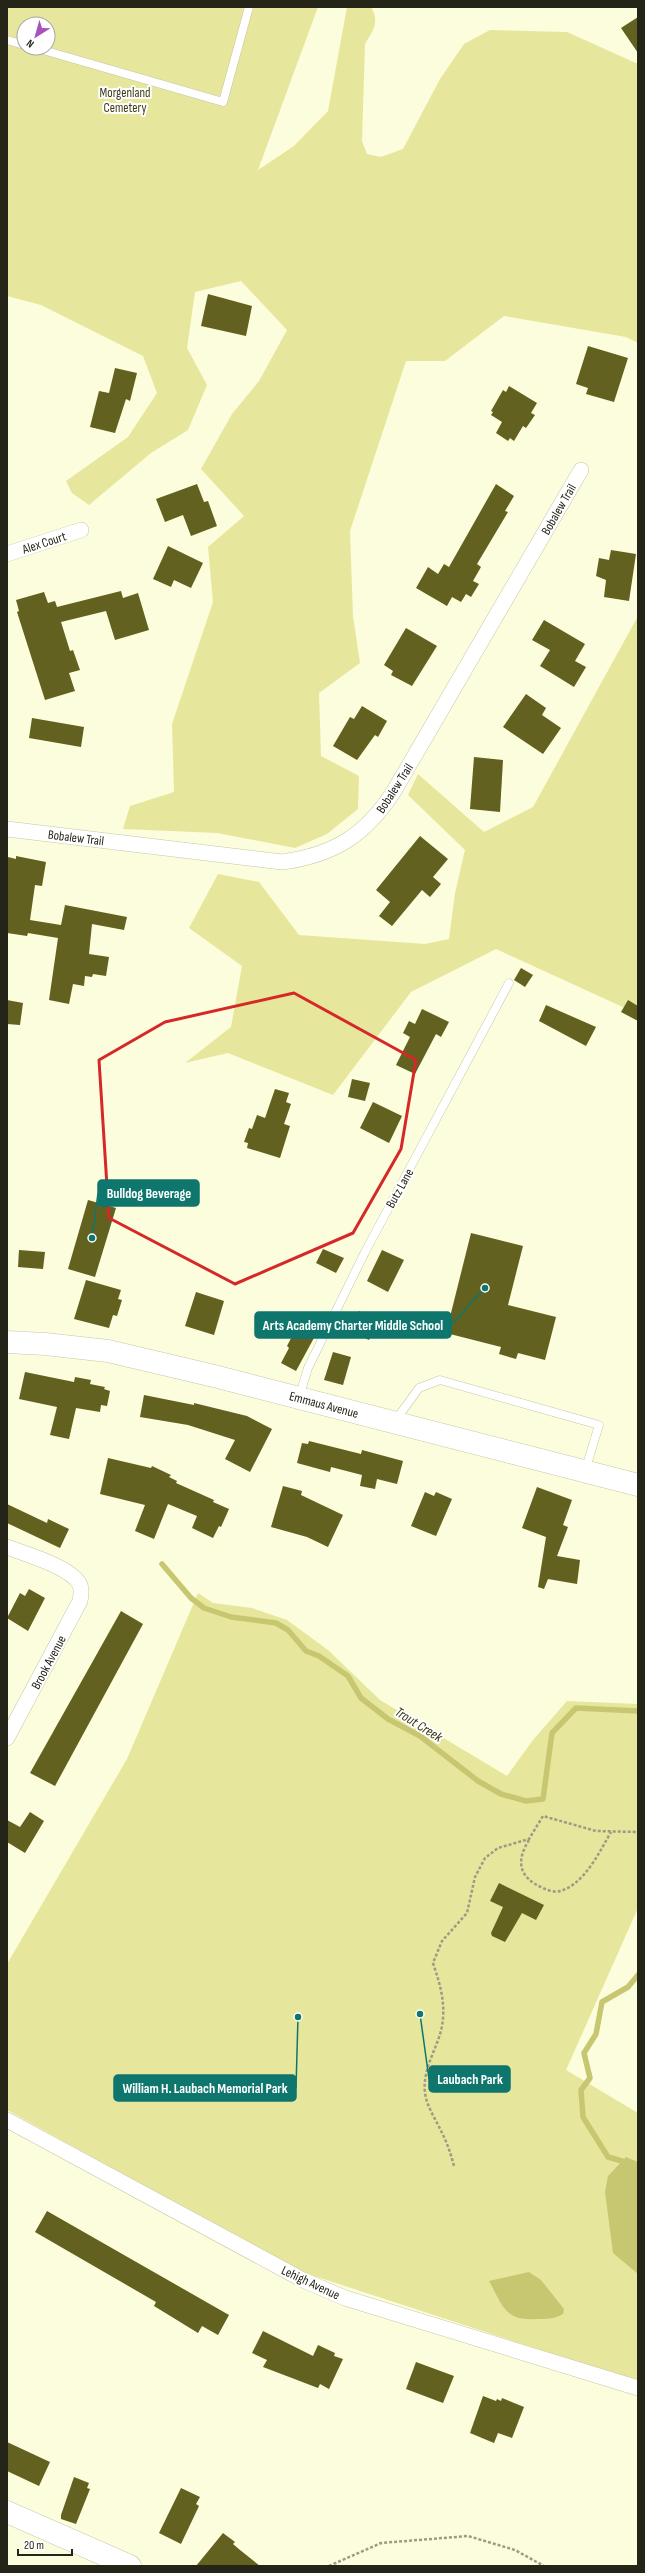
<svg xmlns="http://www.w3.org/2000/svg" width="645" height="2573" font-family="'Sofia Sans Condensed',sans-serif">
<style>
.green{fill:#e6e79c;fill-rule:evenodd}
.water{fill:#c7c771}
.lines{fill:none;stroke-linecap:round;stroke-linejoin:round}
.stream{stroke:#c7c771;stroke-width:5.5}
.building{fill:#62611f}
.lane-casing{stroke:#c6c7a7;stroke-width:9}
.street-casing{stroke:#c6c7a7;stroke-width:16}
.secondary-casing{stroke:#c6c7a7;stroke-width:23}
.path{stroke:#9c9c85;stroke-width:2.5;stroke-dasharray:3 2;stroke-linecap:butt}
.lane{stroke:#fff;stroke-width:8}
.street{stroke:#fff;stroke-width:15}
.secondary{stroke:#fff;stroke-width:22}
.marked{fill:none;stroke:#d62828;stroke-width:3;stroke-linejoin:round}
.labels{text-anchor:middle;stroke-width:4;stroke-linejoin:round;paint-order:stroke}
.park-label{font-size:13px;fill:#3c3b16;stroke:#fff}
.street-label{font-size:13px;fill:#242418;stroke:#fff}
.water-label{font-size:14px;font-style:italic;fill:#363610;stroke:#fff}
.leader{fill:none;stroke:#0f766e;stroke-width:1.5}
.callout-dot{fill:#0f766e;stroke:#fff;stroke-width:1.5}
.callout{fill:#0f766e;stroke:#0f766e;stroke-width:1.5}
.callout-label{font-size:14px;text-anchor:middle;font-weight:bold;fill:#fff}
</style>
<rect width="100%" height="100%" fill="#fcfddc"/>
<!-- green -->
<g class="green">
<path d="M 7,7 L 318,7 L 258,170 L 294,146 L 328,111 L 347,7 L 371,7 C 380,21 373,31 365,44 L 362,141 L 367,154 L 381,157 L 403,149 L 440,79 L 464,44 L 490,30 L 567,32 L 638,64 L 638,343 L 626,337 L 504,316 L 445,361 L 406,361 L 350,531 L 353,616 L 360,663 L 319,693 L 321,756 L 359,776 L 358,809 L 327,834 L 295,848 L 217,833 L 123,829 L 130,806 L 174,792 L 172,724 L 213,602 L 208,547 L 244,516 L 201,469 L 232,414 L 259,381 L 287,330 L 241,281 L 195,292 L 187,348 L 207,385 L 188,430 L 151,453 L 89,505 L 72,493 L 66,481 L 128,437 L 157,393 L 143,356 L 41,305 L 7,296 ZM 24,24 L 48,24 L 48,48 L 24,48 Z"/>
<polygon points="638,616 638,1014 496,949 411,992 333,1095 228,1053 185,1063 231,1027 242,966 189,928 218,874 259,882 299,935 425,944 449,939 455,893 465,850 408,795 418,774 484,832 533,807"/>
<polygon points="198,1593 213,1603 252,1608 287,1620 328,1650 380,1700 507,1776 533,1740 567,1701 638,1704 638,1908 566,2070 638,2113 638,2382 296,2270 7,2110 7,1964 127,1759"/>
</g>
<!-- water -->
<g class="water">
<polygon points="626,2157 638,2162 638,2274 613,2253 605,2192 608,2176"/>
<path d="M 529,2272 L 541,2280 L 564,2309 L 563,2314 C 554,2319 547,2319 537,2319 C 504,2321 503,2306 489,2281 Z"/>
</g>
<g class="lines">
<!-- stream -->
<g class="stream">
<polyline points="162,1564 191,1598 204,1608 231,1617 276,1623 288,1630 306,1651 319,1656 348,1676 361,1698 388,1719 420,1736 478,1781 501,1794 526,1801 543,1799 552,1733 576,1708 638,1711"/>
<polyline points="622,2161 608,2157 583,2117 581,2090 590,2078 584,2053 596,2034 602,2002 628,1987 638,1975"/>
</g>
</g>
<!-- building -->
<g class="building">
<polygon points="638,17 638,53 621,28"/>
<polygon points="208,294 252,306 246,336 201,326"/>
<polygon points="588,346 628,358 614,402 586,394 588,388 576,384"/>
<polygon points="115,368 137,373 130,401 126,399 115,433 90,427 99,391 109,393"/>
<polygon points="509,386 537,403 531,413 535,415 526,428 523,426 514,441 510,438 508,441 496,433 502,422 491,415 493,412 491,411 503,390 506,392"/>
<polygon points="197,484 204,502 208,501 217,526 191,536 183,515 165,522 156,499"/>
<polygon points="496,484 514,496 505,511 508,512 477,564 481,567 473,581 479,584 471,597 466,594 461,602 452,597 447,606 416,588 428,567 438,574 444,564 449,567"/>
<polygon points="168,546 203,563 191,588 174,580 171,587 153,579"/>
<polygon points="611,550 636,554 629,601 604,597 606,580 596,576 599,558 609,560"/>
<polygon points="121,591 123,598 138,593 149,630 115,640 106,611 61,622 70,651 73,650 80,670 69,673 75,691 45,700 17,612 19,611 16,600 44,592 48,603 55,601 57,607"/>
<polygon points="544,620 585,644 575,661 586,667 574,687 540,666 550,650 532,640"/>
<polygon points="406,628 437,646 412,686 391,675 393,671 384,665"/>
<polygon points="526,694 546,708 542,715 561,728 543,754 503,727"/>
<polygon points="362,706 387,721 378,737 375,735 357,760 333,746 350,717 354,719"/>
<polygon points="32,718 84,727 81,747 29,738"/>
<polygon points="474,757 503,760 500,812 470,809"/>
<polygon points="420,836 448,859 433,877 441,884 430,897 422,890 392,926 379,916 390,902 376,890"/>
<polygon points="16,856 46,862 42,886 35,885 30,920 61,925 65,905 127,917 124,930 92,924 89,954 109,957 106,976 93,974 92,977 85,976 84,986 73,984 69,1004 49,1000 58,938 28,933 27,936 7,933 7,865 8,857 16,859"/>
<polygon points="521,968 533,975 525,987 514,980"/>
<polygon points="7,1000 23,1003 20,1025 7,1024"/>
<polygon points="628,1000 638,1006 638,1021 621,1012"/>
<polygon points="546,1005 596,1027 586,1046 539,1021"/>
<polygon points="422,1009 449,1022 441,1037 436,1034 415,1074 396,1065 410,1037 403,1033 409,1021 415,1024"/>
<polygon points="352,1079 370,1083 365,1101 348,1097"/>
<polygon points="275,1089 289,1093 286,1102 291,1104 284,1124 290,1126 280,1158 247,1148 248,1143 244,1142 249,1128 252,1129 257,1115 265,1118"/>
<polygon points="373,1102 402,1116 389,1143 360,1128"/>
<polygon points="88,1200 116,1208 95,1277 68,1269"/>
<polygon points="471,1233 523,1246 508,1305 556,1317 545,1360 518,1353 516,1359 499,1354 501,1347 446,1333"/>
<polygon points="323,1249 344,1258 336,1273 316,1263"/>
<polygon points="19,1250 45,1252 43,1269 18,1267"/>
<polygon points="382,1250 404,1260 388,1292 367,1281"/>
<polygon points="86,1280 121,1290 118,1299 122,1300 117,1316 113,1315 109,1328 74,1319"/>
<polygon points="196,1292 224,1301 214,1335 185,1326"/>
<polygon points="359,1311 378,1320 369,1340 350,1331"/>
<polygon points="303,1315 321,1325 296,1371 281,1363 289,1348 287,1346"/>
<polygon points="333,1352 351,1357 343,1385 324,1380"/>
<polygon points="25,1372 74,1382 75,1377 91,1380 90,1384 105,1387 104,1389 110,1391 107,1406 101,1405 100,1412 76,1408 69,1439 50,1435 57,1407 19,1399"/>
<polygon points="144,1395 194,1405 194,1403 247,1416 272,1429 250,1472 225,1459 235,1440 188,1425 140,1417"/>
<polygon points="309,1441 361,1454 362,1450 403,1461 397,1484 377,1479 375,1489 360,1486 362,1475 331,1467 330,1472 297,1463 302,1443 308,1444"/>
<polygon points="108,1458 151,1468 152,1466 171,1475 169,1477 177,1481 176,1483 214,1500 213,1502 229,1509 221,1527 219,1526 213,1538 192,1528 197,1516 168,1504 154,1539 135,1531 145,1505 100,1494"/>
<polygon points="283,1486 302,1491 301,1495 343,1515 328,1547 307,1537 271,1527"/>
<polygon points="537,1487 572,1500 563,1525 568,1527 557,1556 580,1560 577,1584 548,1579 544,1589 538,1587 546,1537 522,1528"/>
<polygon points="425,1492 434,1496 436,1492 452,1499 436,1536 411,1526"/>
<polygon points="7,1504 47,1523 48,1519 69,1529 60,1548 7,1523"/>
<polygon points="29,1589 45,1598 28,1631 7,1618 20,1593 25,1596"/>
<polygon points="121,1611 143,1624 55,1786 30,1773"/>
<polygon points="30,1812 44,1821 25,1853 7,1842 7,1820 20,1827"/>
<polygon points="499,1883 544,1905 536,1920 522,1913 505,1942 492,1936 491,1933 503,1907 490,1901"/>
<polygon points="47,2211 229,2315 218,2335 202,2326 198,2333 154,2306 156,2302 35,2232"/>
<polygon points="263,2331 313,2356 318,2345 335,2353 334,2356 343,2359 329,2389 320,2384 318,2388 263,2367 267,2360 252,2353"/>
<polygon points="416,2362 454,2376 443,2403 406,2389"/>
<polygon points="483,2396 496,2401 497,2399 501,2401 502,2398 524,2407 512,2438 498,2433 494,2443 470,2433"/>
<polygon points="7,2442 50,2462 39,2486 7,2471"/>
<polygon points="74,2477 89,2483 87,2488 90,2489 76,2524 61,2519 61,2515"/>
<polygon points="181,2488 200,2497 196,2504 199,2506 181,2544 159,2533"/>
<polygon points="223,2533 235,2542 233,2544 240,2550 260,2566 196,2566"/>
</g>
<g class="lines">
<!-- lane casing -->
<g class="lane-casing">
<g id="lane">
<polyline points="7,40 24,45"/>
<polyline points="36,48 223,102 249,7"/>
<polyline points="299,1397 308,1368 365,1252 509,983"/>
<polyline points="395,1421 419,1388 440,1380 599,1425 585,1471"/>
</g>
</g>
<!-- street casing -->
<g class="street-casing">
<g id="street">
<polyline points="7,554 81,530"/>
<path d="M 7,829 L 282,862 C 334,855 366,835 394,791 L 581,470"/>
<path d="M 7,1547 C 25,1554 72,1567 80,1585 C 82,1590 81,1596 80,1601 L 7,1738"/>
<polyline points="7,2120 303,2280 345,2298 638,2388"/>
</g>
</g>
<!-- secondary casing -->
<g class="secondary-casing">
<g id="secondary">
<polyline points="7,1342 45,1344 108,1351 214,1376 638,1485"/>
<polyline points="7,2512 130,2566"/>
</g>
</g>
<!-- path -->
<g class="path">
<path d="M 529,1840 C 516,1861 518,1877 543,1888 C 547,1890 555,1893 560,1891 C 584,1885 600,1851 611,1832"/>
<path d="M 454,2166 C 451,2155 448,2145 443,2135 C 437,2121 427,2108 425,2093 C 422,2068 438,2048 442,2026 C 446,2003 440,1984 433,1963 L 442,1941 L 467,1913 L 475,1877 L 485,1858 L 498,1848 L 529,1839 L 543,1816 L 596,1831 L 638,1832"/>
<polyline points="329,2566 381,2543 468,2536 515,2550 544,2566"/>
</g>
<!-- lane -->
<use href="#lane" class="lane"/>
<!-- street -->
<use href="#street" class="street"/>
<!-- secondary -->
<use href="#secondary" class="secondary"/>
</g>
<!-- marked area -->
<path class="marked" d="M 294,993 L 416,1060 L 401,1149 L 353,1233 L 235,1284 L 109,1218 L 99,1060 L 165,1022 Z"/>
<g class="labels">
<!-- park labels -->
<g class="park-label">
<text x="125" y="97">Morgenland<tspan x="125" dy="15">Cemetery</tspan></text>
</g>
<!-- street labels -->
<g class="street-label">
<text transform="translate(558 509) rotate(-60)" y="5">Bobalew Trail</text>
<text transform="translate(44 542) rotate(-18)" y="5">Alex Court</text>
<text transform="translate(394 788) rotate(-57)" y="5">Bobalew Trail</text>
<text transform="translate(76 837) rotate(7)" y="5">Bobalew Trail</text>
<text transform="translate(399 1188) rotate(-61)" y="5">Butz Lane</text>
<text transform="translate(324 1404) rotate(15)" y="5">Emmaus Avenue</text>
<text transform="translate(48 1662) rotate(-62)" y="5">Brook Avenue</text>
<text transform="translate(311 2282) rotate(25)" y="5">Lehigh Avenue</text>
</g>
<!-- water labels -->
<g class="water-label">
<text transform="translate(419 1724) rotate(32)" y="5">Trout Creek</text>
</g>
</g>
<!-- callouts -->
<path class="leader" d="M92 1238L98 1193M485 1288L451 1325M420 2014L429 2079M298 2017L296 2088"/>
<g class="callout-dot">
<circle cx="92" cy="1238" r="4"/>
<circle cx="485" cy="1288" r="4"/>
<circle cx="420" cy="2014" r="4"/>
<circle cx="298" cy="2017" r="4"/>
</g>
<g class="callout">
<rect x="98" y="1180" width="101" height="26" rx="4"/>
<rect x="255" y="1312" width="196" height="26" rx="4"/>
<rect x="429" y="2066" width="81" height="26" rx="4"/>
<rect x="114" y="2075" width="182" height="26" rx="4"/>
</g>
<g class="callout-label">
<text x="149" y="1198">Bulldog Beverage</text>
<text x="353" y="1330">Arts Academy Charter Middle School</text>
<text x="470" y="2084">Laubach Park</text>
<text x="205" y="2093">William H. Laubach Memorial Park</text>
</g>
<!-- border -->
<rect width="645" height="2573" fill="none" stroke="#242418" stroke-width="16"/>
<!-- north arrow -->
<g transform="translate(36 36) rotate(217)"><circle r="19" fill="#ffffff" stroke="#a7a7a3"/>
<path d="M0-3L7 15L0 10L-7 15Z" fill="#a852c0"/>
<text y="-6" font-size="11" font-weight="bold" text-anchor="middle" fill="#242418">N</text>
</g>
<!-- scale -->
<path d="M18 2549v6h54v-6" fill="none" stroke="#242418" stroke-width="2"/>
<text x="24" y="2549" font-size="12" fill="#242418" stroke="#ffffff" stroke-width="3" paint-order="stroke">20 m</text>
</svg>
